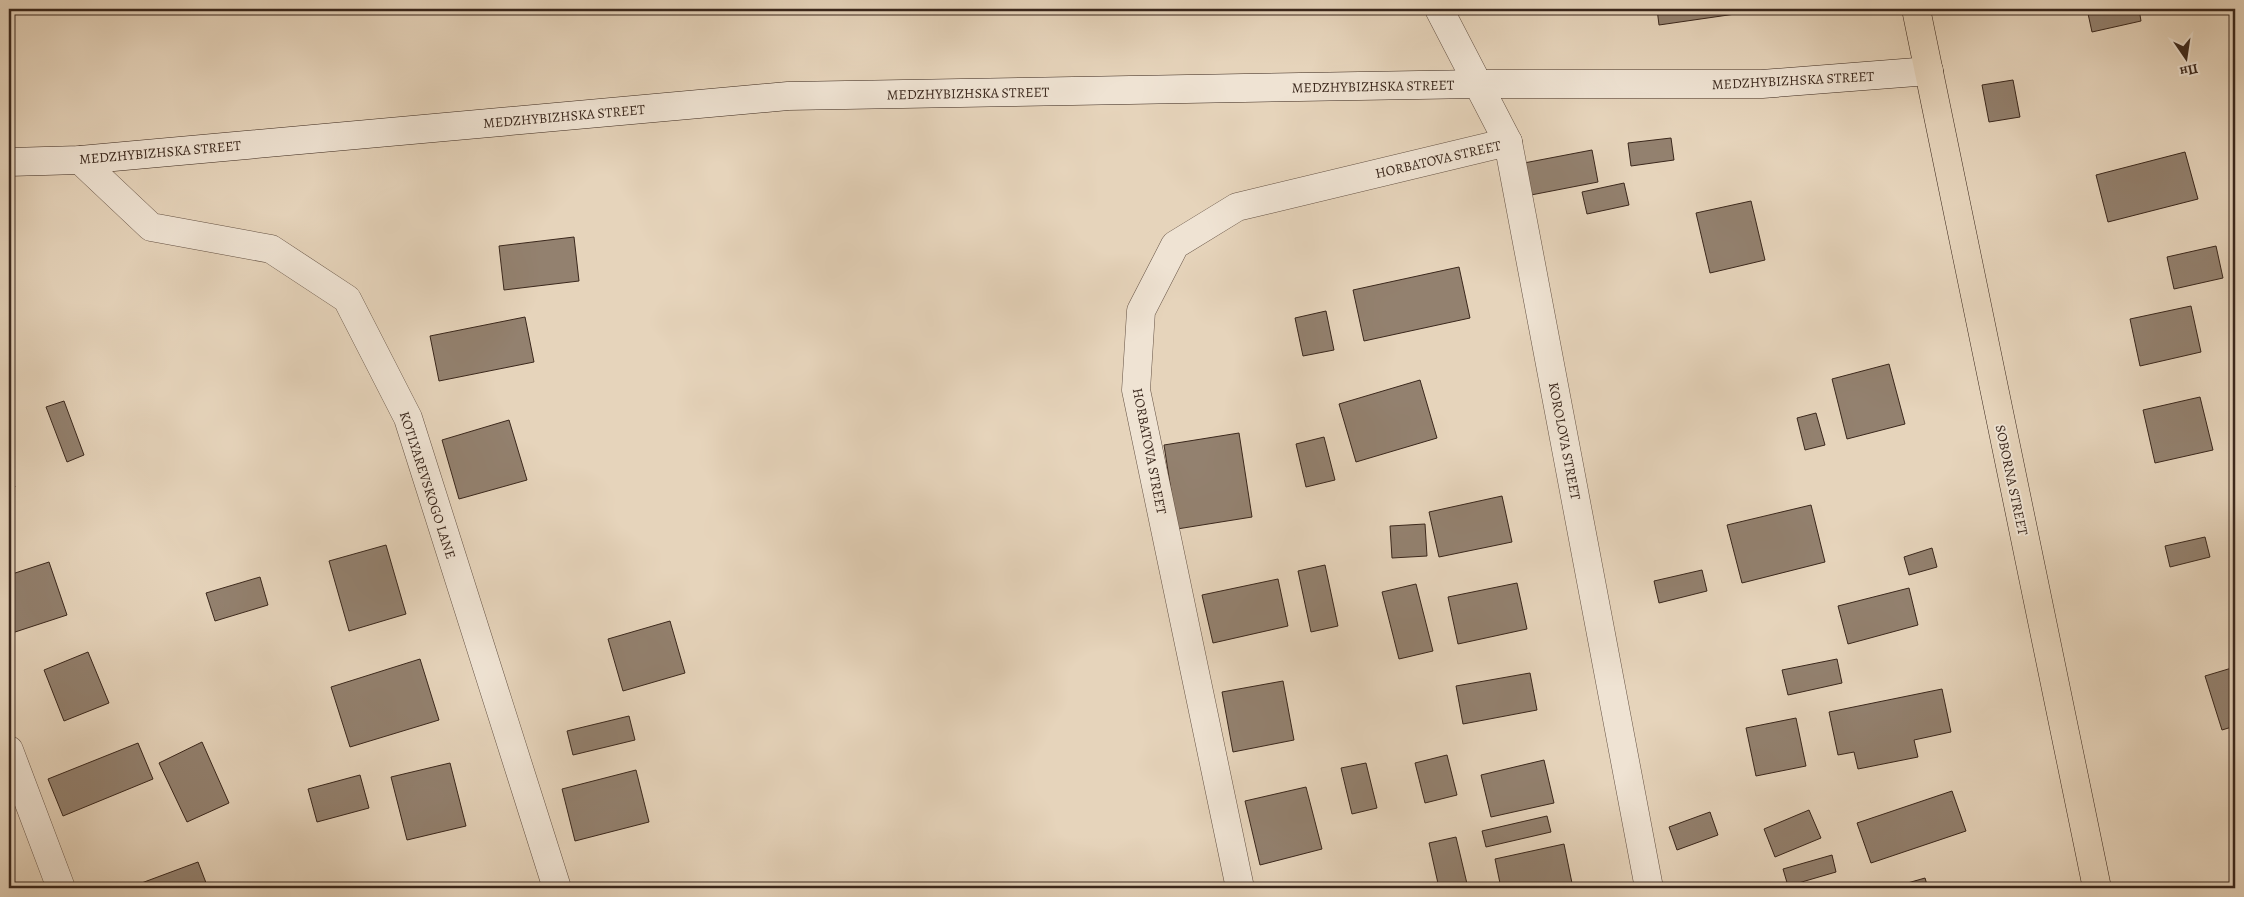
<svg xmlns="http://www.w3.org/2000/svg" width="2244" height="897" font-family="Alegreya,serif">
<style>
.building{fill:#93816f;stroke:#3a271c}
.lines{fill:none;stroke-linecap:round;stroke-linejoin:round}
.minor-casing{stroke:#655244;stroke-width:29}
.secondary-casing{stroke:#3a271c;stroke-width:29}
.primary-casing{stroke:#3a271c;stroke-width:29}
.minor{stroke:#efe3d3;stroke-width:28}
.secondary{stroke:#efe3d3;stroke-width:28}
.primary{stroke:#e6d4bb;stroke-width:28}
.labels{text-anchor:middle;stroke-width:4;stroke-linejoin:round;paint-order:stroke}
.street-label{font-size:14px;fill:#3a271c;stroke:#efe3d3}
</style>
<rect width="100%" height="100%" fill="#e6d4bb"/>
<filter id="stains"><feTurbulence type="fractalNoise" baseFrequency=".004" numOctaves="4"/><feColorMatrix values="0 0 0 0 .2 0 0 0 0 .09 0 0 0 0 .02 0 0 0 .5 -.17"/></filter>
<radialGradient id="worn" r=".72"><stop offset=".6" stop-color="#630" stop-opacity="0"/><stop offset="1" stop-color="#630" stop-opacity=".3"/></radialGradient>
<!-- building -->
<g class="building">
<polygon points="1657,9 1756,9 1756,11 1659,25"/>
<polygon points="2087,9 2139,9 2141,21 2092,32"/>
<polygon points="2013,80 2020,117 1989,122 1982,85"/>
<polygon points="1671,138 1674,160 1631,166 1628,143"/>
<polygon points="1592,150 1598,182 1531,195 1524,163"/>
<polygon points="2185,152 2198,199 2108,222 2096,175"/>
<polygon points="1624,183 1629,205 1587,214 1582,192"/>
<polygon points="1751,201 1765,260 1710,273 1696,213"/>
<polygon points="574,237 579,281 504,290 499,246"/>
<polygon points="2216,246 2223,278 2174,289 2167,257"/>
<polygon points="1459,267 1470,318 1364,341 1353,290"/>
<polygon points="2191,306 2201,352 2140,366 2130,319"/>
<polygon points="1326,311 1334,350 1303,356 1295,318"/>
<polygon points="525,317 534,362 439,381 430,336"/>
<polygon points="1889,364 1905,424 1847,439 1832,379"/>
<polygon points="1420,380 1437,438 1356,462 1339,404"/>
<polygon points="2200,397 2213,450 2155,463 2143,410"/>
<polygon points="64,401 84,455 67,462 46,407"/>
<polygon points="1816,413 1825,445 1805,450 1797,418"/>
<polygon points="509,420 527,480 459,499 442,440"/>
<polygon points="1239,433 1252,517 1177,529 1164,445"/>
<polygon points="1324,437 1335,480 1306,487 1296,444"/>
<polygon points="9,469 15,487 9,489"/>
<polygon points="1502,496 1512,542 1439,557 1429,512"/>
<polygon points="1811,505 1825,562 1742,583 1727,525"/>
<polygon points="1425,524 1427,556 1392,558 1390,526"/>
<polygon points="2205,537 2210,557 2170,567 2165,546"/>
<polygon points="386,545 406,614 349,631 329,561"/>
<polygon points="1932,548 1937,567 1909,575 1904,557"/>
<polygon points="49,562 67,615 9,634 9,575"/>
<polygon points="1325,565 1338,626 1311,632 1298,571"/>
<polygon points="1702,570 1707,591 1659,603 1654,581"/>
<polygon points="260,577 268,605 215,621 206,593"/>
<polygon points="1278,579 1288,626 1213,643 1202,595"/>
<polygon points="1517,583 1527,629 1458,644 1448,597"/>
<polygon points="1416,584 1433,651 1399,659 1382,592"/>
<polygon points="1909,588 1918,625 1848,644 1838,606"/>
<polygon points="670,621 685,673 623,691 608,639"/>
<polygon points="88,652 109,703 64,721 44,670"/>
<polygon points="420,659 439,720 350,747 331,687"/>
<polygon points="1837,659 1842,683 1788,695 1782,670"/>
<polygon points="2235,667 2235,726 2222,730 2205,676"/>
<polygon points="1530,673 1537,710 1463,724 1456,686"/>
<polygon points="1283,681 1294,740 1233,752 1222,692"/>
<polygon points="1942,689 1951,732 1914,740 1918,757 1858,769 1854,752 1838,755 1829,712"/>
<polygon points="629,716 635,740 573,755 567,731"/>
<polygon points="1796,718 1806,766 1756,776 1746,728"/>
<polygon points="202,742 229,803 187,822 159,763"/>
<polygon points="138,743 153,779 63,816 48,779"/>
<polygon points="1447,755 1457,795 1425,803 1415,763"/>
<polygon points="1544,760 1554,803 1491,817 1481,775"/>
<polygon points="450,763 466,826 407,840 391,777"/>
<polygon points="1366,763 1377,808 1352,814 1341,768"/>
<polygon points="636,770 649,822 575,841 562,789"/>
<polygon points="360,775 369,808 317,822 308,789"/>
<polygon points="1306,787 1322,849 1260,865 1245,801"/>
<polygon points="1952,791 1966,831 1871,863 1857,823"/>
<polygon points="1809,810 1821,838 1775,857 1764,829"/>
<polygon points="1710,812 1718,835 1677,850 1669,827"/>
<polygon points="1547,816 1551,832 1486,847 1482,831"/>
<polygon points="1456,837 1468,888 1439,888 1429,843"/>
<polygon points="1564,844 1573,888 1501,888 1495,859"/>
<polygon points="1832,855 1836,872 1788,886 1783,869"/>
<polygon points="198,862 208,888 128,888"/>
<polygon points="1925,878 1928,888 1890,888"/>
</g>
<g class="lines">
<!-- minor casing -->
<g class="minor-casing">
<g id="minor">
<polyline points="1439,9 1508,142 1649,888"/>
<polyline points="80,160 151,227 271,249 347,299 408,418 557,888"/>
<polyline points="9,750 61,888"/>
<polyline points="1240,888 1136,390 1141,311 1175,245 1237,207 1508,142"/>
</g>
</g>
<!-- secondary casing -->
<g class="secondary-casing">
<polyline id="secondary" points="9,162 80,160 788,96 1478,84 1762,84 1929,71"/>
</g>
<!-- primary casing -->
<g class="primary-casing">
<polyline id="primary" points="1916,9 2097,888"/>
</g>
<!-- minor -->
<use href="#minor" class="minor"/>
<!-- secondary -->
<use href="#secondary" class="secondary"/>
<!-- primary -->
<use href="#primary" class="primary"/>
</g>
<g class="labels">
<!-- street labels -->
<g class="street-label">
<text transform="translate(1793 80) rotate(-3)" y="5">MEDZHYBIZHSKA STREET</text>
<text transform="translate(1373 86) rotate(-1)" y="5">MEDZHYBIZHSKA STREET</text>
<text transform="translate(968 93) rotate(-1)" y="5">MEDZHYBIZHSKA STREET</text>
<text transform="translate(564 116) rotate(-5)" y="5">MEDZHYBIZHSKA STREET</text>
<text transform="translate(160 152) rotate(-5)" y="5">MEDZHYBIZHSKA STREET</text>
<text transform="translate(1438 159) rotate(-13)" y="5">HORBATOVA STREET</text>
<text transform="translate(1565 441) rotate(79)" y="5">KOROLOVA STREET</text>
<text transform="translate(1150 451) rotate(79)" y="5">HORBATOVA STREET</text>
<text transform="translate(2012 480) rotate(78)" y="5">SOBORNA STREET</text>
<text transform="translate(428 485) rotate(72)" y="5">KOTLYAREVSKOGO LANE</text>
</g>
</g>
<!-- margin -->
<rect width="2244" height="897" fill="none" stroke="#e6d4bb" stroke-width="30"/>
<rect x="10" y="10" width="2224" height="877" fill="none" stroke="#3a271c" stroke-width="2.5"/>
<rect x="15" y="15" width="2214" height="867" fill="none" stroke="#3a271c"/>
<!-- north arrow -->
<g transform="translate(2186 58) rotate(167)" stroke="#efe3d3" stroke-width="4" paint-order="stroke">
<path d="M0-4L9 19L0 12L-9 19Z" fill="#3a271c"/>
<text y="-8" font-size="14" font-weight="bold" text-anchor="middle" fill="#3a271c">Пн</text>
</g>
<rect width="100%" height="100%" filter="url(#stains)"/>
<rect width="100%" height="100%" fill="url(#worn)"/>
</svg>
